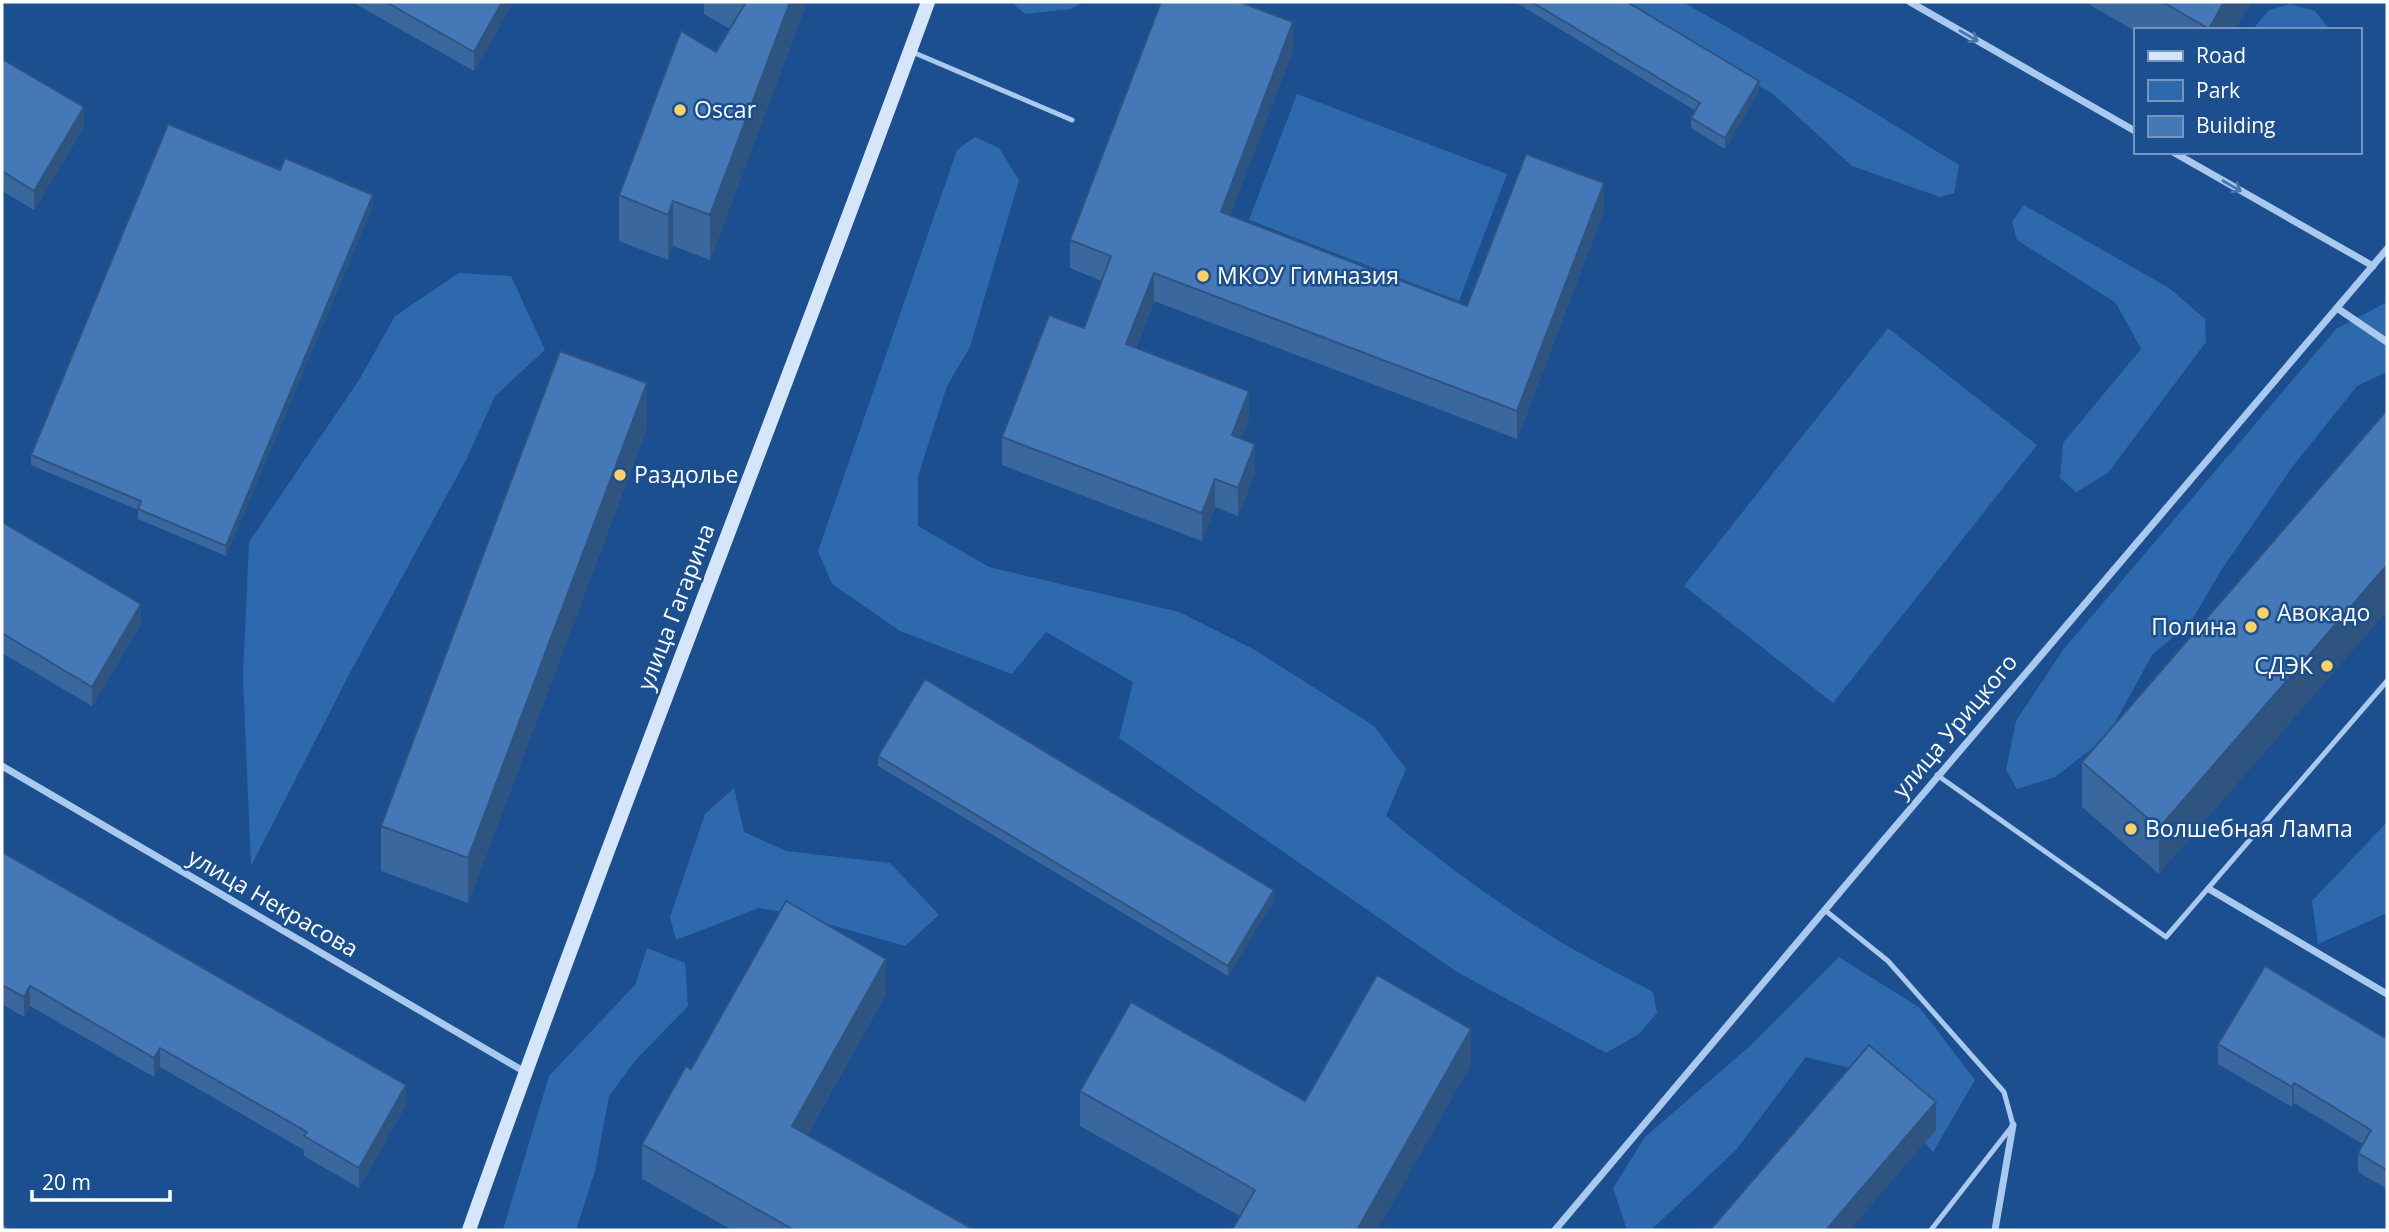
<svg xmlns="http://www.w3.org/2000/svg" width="2389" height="1232" font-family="'Open Sans',sans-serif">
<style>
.green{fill:#2e69ad}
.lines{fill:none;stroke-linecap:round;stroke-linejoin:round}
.lane{stroke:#a9c9ee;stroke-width:5}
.street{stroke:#a9c9ee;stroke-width:7}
.secondary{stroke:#d6e6fa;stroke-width:14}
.wall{fill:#3a679d}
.shaded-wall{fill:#305480}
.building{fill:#4478b7;stroke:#305480;stroke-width:2}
.oneway{stroke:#4674ac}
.poi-dot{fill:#ffd166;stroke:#1b4f8f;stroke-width:2.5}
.labels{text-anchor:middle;stroke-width:5;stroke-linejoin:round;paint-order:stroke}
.poi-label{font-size:23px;fill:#fff;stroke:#1b4f8f;text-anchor:start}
.street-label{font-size:23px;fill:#fff;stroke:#1b4f8f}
</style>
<rect width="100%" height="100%" fill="#1b4f8f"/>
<!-- green -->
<g class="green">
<polygon points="1011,2 1082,2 1071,9 1025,14"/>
<polygon points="1608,2 1683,2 1847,96 1959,165 1954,193 1940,197 1852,166 1773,94"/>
<polygon points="2290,4 2315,11 2330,30 2252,30 2269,10"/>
<polygon points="1297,94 1507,174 1459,301 1249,220"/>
<path d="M 975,137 L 999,148 L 1019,180 L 970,347 L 947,386 L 918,476 L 918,526 L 989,567 L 1179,612 L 1255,650 L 1374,726 L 1406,769 L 1386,816 C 1442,863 1501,906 1564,944 C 1593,961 1624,976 1653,992 L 1657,1013 L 1639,1034 L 1606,1053 L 1457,972 L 1119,738 L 1133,682 L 1046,632 L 1012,674 L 900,631 L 832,584 L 818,551 L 957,150 Z"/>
<polygon points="2024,205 2169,288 2205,319 2206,342 2108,473 2076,492 2060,478 2063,443 2141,349 2116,303 2017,240 2012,222"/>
<polygon points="459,273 511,276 545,350 495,396 466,460 353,667 251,866 243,677 249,542 359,380 395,316"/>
<polygon points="2387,302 2387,372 2357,386 2293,466 2222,569 2190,623 2152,655 2107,737 2055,777 2017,789 2006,770 2016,721 2063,650 2336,329"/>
<polygon points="1888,328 2037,445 1833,703 1684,586"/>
<polygon points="734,788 744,832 786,851 890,863 939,915 905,946 789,913 759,908 676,940 670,917 705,814"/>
<polygon points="2387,822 2387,913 2318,944 2312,901"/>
<polygon points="647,948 685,963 688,1006 635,1061 609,1096 595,1171 576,1230 503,1230 549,1076 635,985"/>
<polygon points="1839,957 1920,1008 1975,1080 1933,1152 1862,1071 1806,1057 1736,1150 1651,1230 1627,1230 1613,1188 1645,1137 1751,1045"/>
</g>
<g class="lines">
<!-- lane -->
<g class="lane">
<polyline points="910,51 1072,120"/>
<polyline points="1937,775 2166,937 2387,681"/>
<polyline points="1826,911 1888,961 2004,1092 2013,1125 1931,1230"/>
</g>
<!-- street -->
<g class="street">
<polyline points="1910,2 2135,131"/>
<polyline points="2173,152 2373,266"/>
<polyline points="2337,308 2387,342"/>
<polyline points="2,766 525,1072"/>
<polyline points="2209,889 2387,994"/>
<path d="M 1555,1230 C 1831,902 2108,574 2387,249"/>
<polyline points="1995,1230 2013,1125"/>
</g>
<!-- secondary -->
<path class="secondary" d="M 469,1230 C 615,818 778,412 928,2"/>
</g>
<!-- wall -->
<g class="wall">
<polygon points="352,2 513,2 474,71"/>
<polygon points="704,2 807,2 710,260 673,246 668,260 619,241 619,195 716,52 730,29 704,14"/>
<polygon points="1515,2 1627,2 1759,91 1725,149 1691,128 1691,118 1696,111"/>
<polygon points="2085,2 2251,2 2234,30 2135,30 2135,31"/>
<polygon points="1293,50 1230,215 1467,306 1604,211 1517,439 1154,301 1136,348 1249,419 1241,439 1255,472 1238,516 1215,507 1202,541 1002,465 1002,437 1084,328 1102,281 1070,268 1070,240"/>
<polygon points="2,59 84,127 34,210 2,191"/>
<polygon points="280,170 373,205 226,556 138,519 138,510 31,465 31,455"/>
<polygon points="2387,410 2159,874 2082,807 2082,762"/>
<polygon points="647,428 468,903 381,871 381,826"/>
<polygon points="2,522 141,624 92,706 2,653"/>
<polygon points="878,756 1274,900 1228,976 878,766"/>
<polygon points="2,852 406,1105 359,1188 304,1156 304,1150 160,1067 154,1077 30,1006 24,1017 2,1004"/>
<polygon points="886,994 807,1135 974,1230 732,1230 642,1179 642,1144 691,1069"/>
<polygon points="2387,1039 2387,1189 2358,1172 2358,1153 2363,1144 2294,1103 2292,1107 2218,1064 2218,1044"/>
<polygon points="1471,1064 1377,1230 1232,1230 1240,1216 1080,1126 1080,1091 1305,1101"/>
</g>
<!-- shaded-wall -->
<g class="shaded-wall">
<polygon points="502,2 513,2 474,71 474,52"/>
<polygon points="790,2 807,2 710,260 710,215"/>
<polygon points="2224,2 2251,2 2234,30 2209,30"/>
<polygon points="1293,22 1293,50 1221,240 1221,212"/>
<polygon points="1759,81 1759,91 1725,149 1725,138"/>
<polygon points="84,107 84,127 34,210 34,191"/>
<polygon points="1604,183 1604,211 1517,439 1517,411"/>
<polygon points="373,195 373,205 226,556 226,546"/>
<polygon points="673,201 673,246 668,260 668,215"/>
<polygon points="1154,273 1154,301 1126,372 1126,344"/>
<polygon points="647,383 647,428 468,903 468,858"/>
<polygon points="1249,391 1249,419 1232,463 1232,435"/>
<polygon points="1255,444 1255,472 1238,516 1238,488"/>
<polygon points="1215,479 1215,507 1202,541 1202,513"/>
<polygon points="2387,565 2387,611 2159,874 2159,828"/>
<polygon points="141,604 141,624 92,706 92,687"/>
<polygon points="1274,890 1274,900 1228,976 1228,966"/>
<polygon points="886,959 886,994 792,1161 792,1126"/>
<polygon points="30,986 30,1006 24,1017 24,997"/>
<polygon points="1471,1029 1471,1064 1377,1230 1357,1230"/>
<polygon points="160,1048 160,1067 154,1077 154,1058"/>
<polygon points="2294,1083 2294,1103 2292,1107 2292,1087"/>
<polygon points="406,1085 406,1105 359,1188 359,1168"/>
<polygon points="1936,1102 1936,1130 1850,1230 1826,1230"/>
</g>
<!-- building -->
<g class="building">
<polygon points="386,2 502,2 474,52"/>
<polygon points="746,2 790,2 710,215 673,201 668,215 619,195 681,31 716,52"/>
<polygon points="1161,2 1240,2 1293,22 1221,212 1467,306 1526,154 1604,183 1517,411 1154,273 1126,344 1249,391 1232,435 1255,444 1238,488 1215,479 1202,513 1002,437 1049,315 1084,328 1111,256 1070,240"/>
<polygon points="1532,2 1627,2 1759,81 1725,138 1691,118 1700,103"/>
<polygon points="2163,2 2224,2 2209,29"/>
<polygon points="2,59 84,107 34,191 2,171"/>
<polygon points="168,124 280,170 285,158 373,195 226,546 138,509 141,501 31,455"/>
<polygon points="560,351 647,383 468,858 381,826"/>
<polygon points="2387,410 2387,565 2159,828 2082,762"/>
<polygon points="2,522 141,604 92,687 2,633"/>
<polygon points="925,679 1274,890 1228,966 878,756"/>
<polygon points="2,852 406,1085 359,1168 304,1136 307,1132 160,1048 154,1058 30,986 24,997 2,985"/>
<polygon points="786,901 886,959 792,1126 974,1230 794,1230 642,1144 686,1066 691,1069"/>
<polygon points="2265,966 2387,1039 2387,1170 2358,1153 2371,1130 2294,1083 2292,1087 2218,1044"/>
<polygon points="1377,975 1471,1029 1357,1230 1232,1230 1255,1190 1080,1091 1131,1002 1305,1101"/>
<polygon points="1869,1045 1936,1102 1826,1230 1710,1230"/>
<polygon points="2,1224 12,1230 2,1230"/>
</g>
<!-- one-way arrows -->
<defs><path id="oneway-shaft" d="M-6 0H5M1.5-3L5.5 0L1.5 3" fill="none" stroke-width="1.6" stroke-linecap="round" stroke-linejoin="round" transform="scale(1.75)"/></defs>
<g class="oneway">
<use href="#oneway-shaft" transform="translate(1969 36) rotate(30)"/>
<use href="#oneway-shaft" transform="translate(2232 186) rotate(30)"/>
</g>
<!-- markers -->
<g class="poi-dot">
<circle cx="680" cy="110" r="7"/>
<circle cx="1203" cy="276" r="7"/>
<circle cx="620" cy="475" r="7"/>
<circle cx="2263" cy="613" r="7"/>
<circle cx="2251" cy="627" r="7"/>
<circle cx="2327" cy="666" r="7"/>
<circle cx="2131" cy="829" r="7"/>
</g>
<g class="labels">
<!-- poi labels -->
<g class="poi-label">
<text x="694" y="118">Oscar</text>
<text x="1217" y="284">МКОУ Гимназия</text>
<text x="634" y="483">Раздолье</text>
<text x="2277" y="621">Авокадо</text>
<text x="2237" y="635" text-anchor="end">Полина</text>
<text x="2313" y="674" text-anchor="end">СДЭК</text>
<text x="2145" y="837">Волшебная Лампа</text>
</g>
<!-- street labels -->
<g class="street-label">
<text transform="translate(676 607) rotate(-69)" y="8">улица Гагарина</text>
<text transform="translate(1955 726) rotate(-50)" y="8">улица Урицкого</text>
<text transform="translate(273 903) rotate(30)" y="8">улица Некрасова</text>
</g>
</g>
<!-- border -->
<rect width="2389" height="1232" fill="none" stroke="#ffffff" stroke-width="7"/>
<!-- legend -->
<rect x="2134" y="28" width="228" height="126" fill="#1b4f8f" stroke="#7695bc" stroke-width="2"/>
<rect x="2148" y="51" width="35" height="10" fill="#d6e6fa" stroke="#7695bc" stroke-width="2"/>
<text x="2196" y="63" font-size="21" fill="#ffffff">Road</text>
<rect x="2148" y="80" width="35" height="21" fill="#2e69ad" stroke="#7695bc" stroke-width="2"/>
<text x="2196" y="98" font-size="21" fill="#ffffff">Park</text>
<rect x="2148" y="116" width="35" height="21" fill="#4478b7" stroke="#7695bc" stroke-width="2"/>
<text x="2196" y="133" font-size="21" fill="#ffffff">Building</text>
<!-- scale -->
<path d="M32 1190v10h138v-10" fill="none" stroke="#ffffff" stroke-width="3.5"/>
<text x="42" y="1190" font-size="21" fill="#ffffff" stroke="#1b4f8f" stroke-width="5" paint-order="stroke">20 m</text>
</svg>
